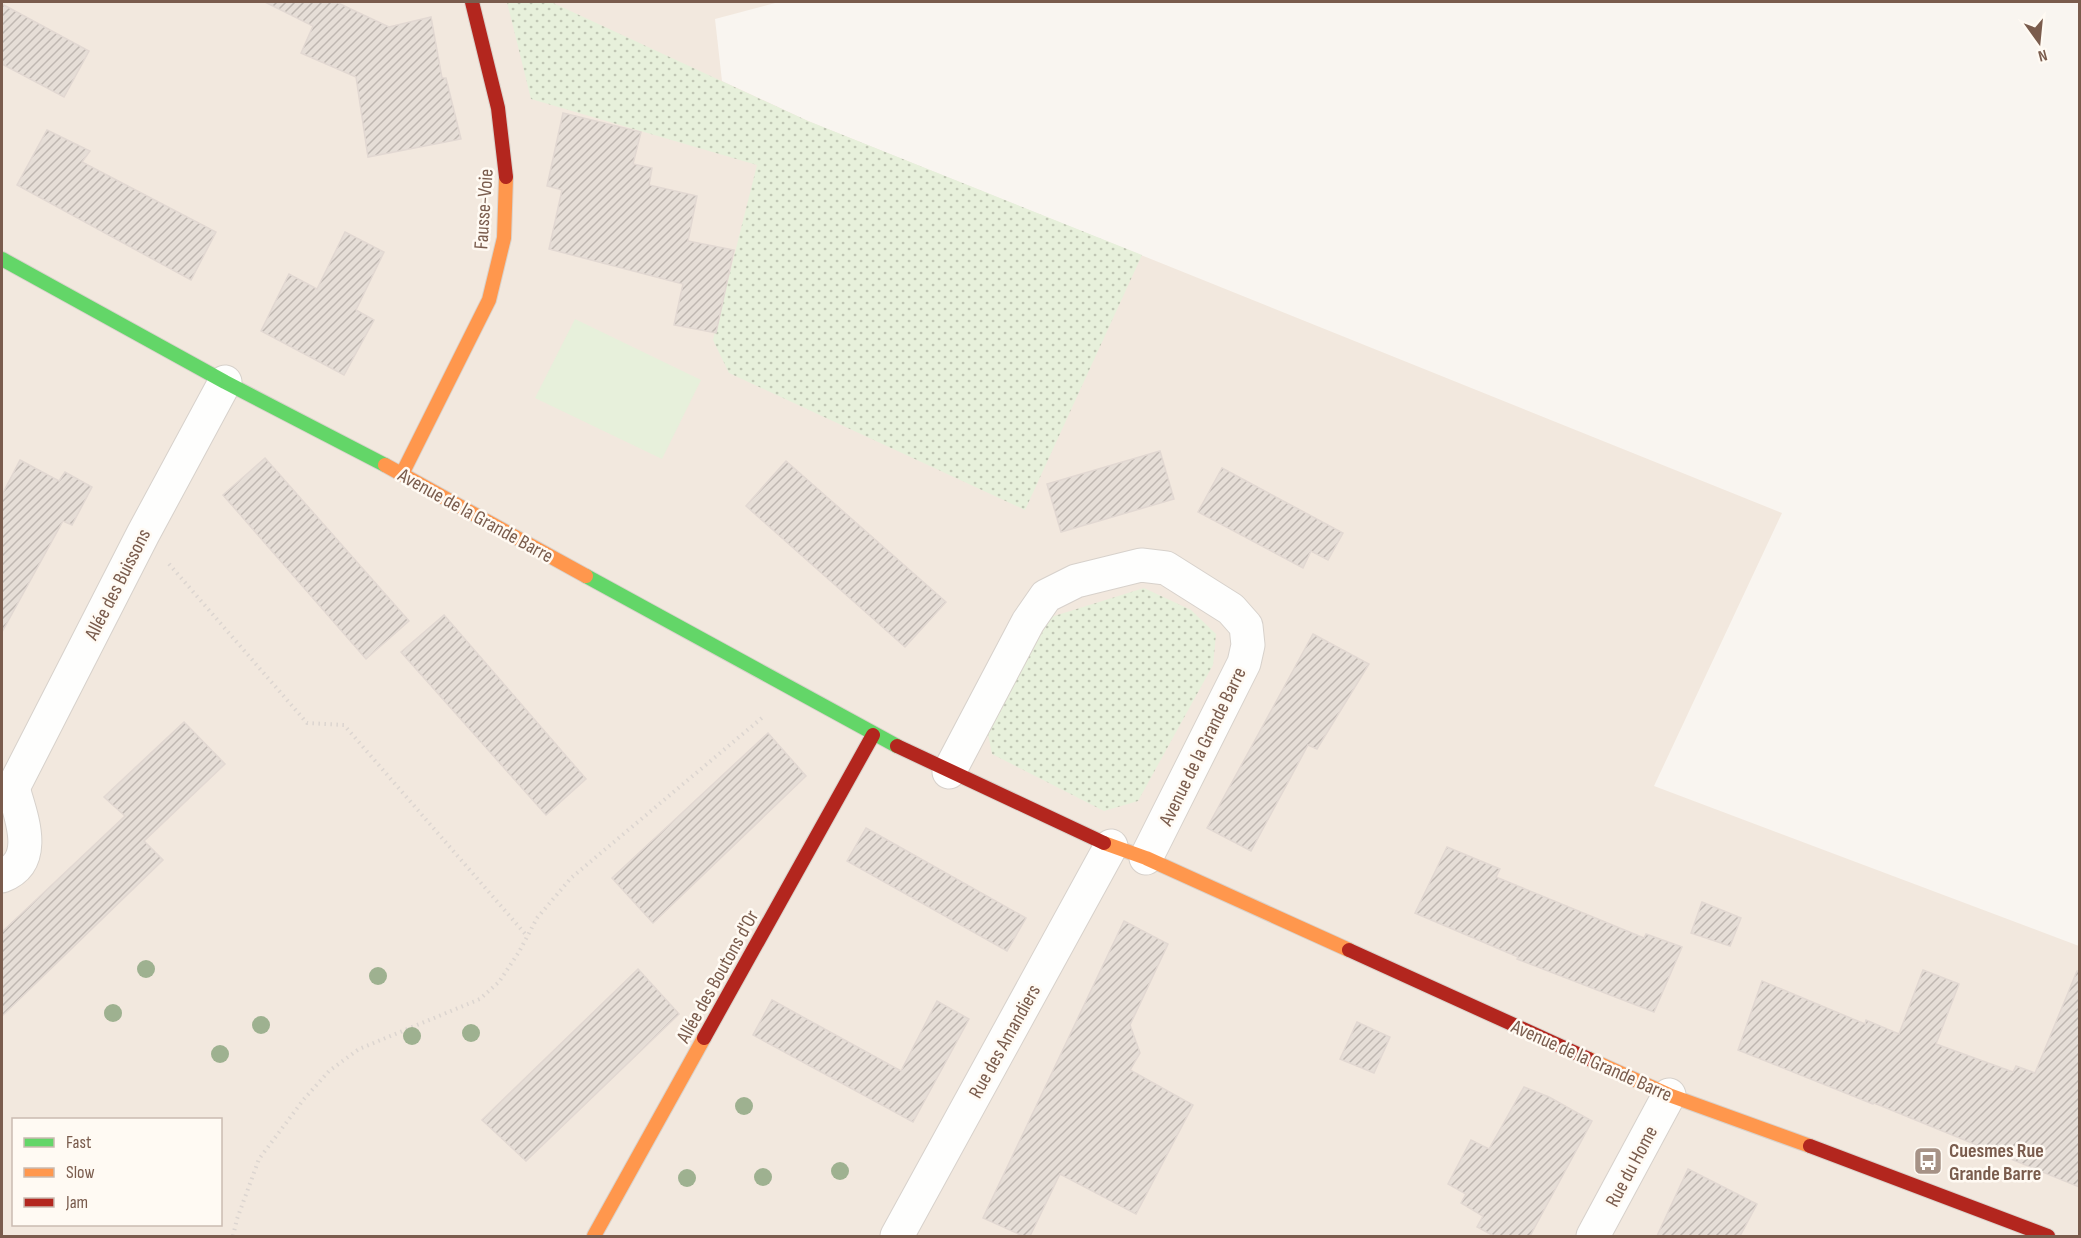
<svg xmlns="http://www.w3.org/2000/svg" width="2081" height="1238" font-family="'Sofia Sans Condensed',sans-serif">
<style>
.residential{fill:#f2e8de;fill-rule:evenodd}
.grass{fill:url(#grass-dots)}
.pitch{fill:#e7f0db}
.building{fill:url(#building-hatch);stroke:#e2d8d2;stroke-width:1.5}
.lines{fill:none;stroke-linecap:round;stroke-linejoin:round}
.street-casing{stroke:#d7d1cb;stroke-width:35}
.fast-casing{stroke:#d9d2cb;stroke-width:16}
.slow-casing{stroke:#d9d2cb;stroke-width:16}
.jam-casing{stroke:#d9d2cb;stroke-width:16}
.path{stroke:#dcd5d0;stroke-width:4;stroke-dasharray:1.5 4.5;stroke-linecap:butt}
.street{stroke:#fefefd;stroke-width:33}
.fast{stroke:#63d668;stroke-width:14}
.slow{stroke:#ff974d;stroke-width:14}
.jam{stroke:#b3261e;stroke-width:14}
.tree{fill:#9eb190}
.labels{text-anchor:middle;stroke-width:5;stroke-linejoin:round;paint-order:stroke}
.street-label{font-size:20px;fill:#7a5c4d;stroke:#fffaf3}
.poi-label{font-size:20px;font-weight:bold;fill:#7a5c4d;stroke:#fffaf3;text-anchor:start}
</style>
<defs>
<pattern id="grass-dots" width="8" height="8" patternUnits="userSpaceOnUse" patternTransform="scale(1.5)"><rect width="8" height="8" fill="#e7f0db"/><path d="M2 2h.1M6 6h.1" fill="none" stroke="#c0c6b4" stroke-width="1.8" stroke-linecap="round"/></pattern>
<pattern id="building-hatch" width="6" height="6" patternUnits="userSpaceOnUse" patternTransform="scale(1.5)"><rect width="6" height="6" fill="#e6ded7"/><path d="M-1 1l2-2M0 6l6-6M5 7l2-2" fill="none" stroke="#bfb7b1"/></pattern>
</defs>
<rect width="100%" height="100%" fill="#f9f5f0"/>
<!-- residential -->
<path class="residential" d="M 2,2 L 779,2 L 715,19 L 722,81 L 808,121 L 1782,513 L 1654,786 L 2079,946 L 2079,1236 L 2,1236 ZM 14,1120 L 220,1120 L 220,1224 L 14,1224 Z"/>
<!-- grass -->
<g class="grass">
<polygon points="507,2 551,2 808,121 1142,255 1025,510 729,373 713,340 757,165 531,99"/>
<polygon points="1144,588 1191,610 1216,634 1213,665 1138,801 1104,811 992,754 987,729 1051,617"/>
</g>
<!-- pitch -->
<polygon class="pitch" points="575,319 701,380 662,459 535,398"/>
<!-- building -->
<g class="building">
<polygon points="265,2 336,2 389,27 431,17 442,78 446,78 461,139 368,157 356,77 301,53 313,26"/>
<polygon points="2,4 89,51 64,97 2,64"/>
<polygon points="563,113 641,132 633,164 652,168 649,185 697,196 688,241 734,250 716,333 674,325 683,284 549,249 562,190 547,186"/>
<polygon points="47,130 90,151 82,162 216,232 191,280 17,185"/>
<polygon points="345,232 384,252 356,310 374,320 344,375 261,331 289,274 317,289"/>
<polygon points="1160,451 1174,499 1061,532 1047,484"/>
<polygon points="265,458 409,621 366,659 223,495"/>
<polygon points="20,460 59,481 65,472 92,487 72,525 63,521 2,632 2,495"/>
<polygon points="786,461 946,602 905,647 746,506"/>
<polygon points="1222,468 1343,533 1328,560 1311,551 1303,568 1198,512"/>
<polygon points="444,615 586,779 546,815 401,652"/>
<polygon points="1313,634 1369,664 1317,749 1308,745 1251,851 1207,828"/>
<polygon points="184,722 225,764 144,841 163,860 2,1016 2,932 125,816 104,797"/>
<polygon points="768,733 806,776 653,923 612,878"/>
<polygon points="866,828 1026,918 1007,951 847,861"/>
<polygon points="1447,847 1500,869 1496,877 1644,938 1646,934 1682,947 1654,1012 1517,959 1518,957 1415,913"/>
<polygon points="1702,902 1741,918 1730,946 1691,933"/>
<polygon points="1124,921 1168,944 1130,1025 1140,1053 1130,1070 1193,1105 1136,1214 1060,1174 1030,1236 1023,1236 983,1218"/>
<polygon points="638,969 679,1014 526,1161 482,1120"/>
<polygon points="1923,970 1959,984 1936,1044 2013,1072 2016,1066 2035,1073 2077,971 2079,971 2079,1187 1874,1103 1873,1104 1738,1050 1762,981 1865,1024 1866,1020 1899,1034"/>
<polygon points="772,1000 901,1071 937,1001 969,1019 913,1122 753,1035"/>
<polygon points="1357,1022 1390,1037 1374,1073 1340,1059"/>
<polygon points="1524,1087 1549,1097 1592,1121 1530,1236 1494,1236 1477,1227 1483,1216 1461,1203 1466,1194 1448,1184 1471,1140 1489,1149"/>
<polygon points="1688,1169 1757,1204 1740,1236 1657,1236"/>
</g>
<g class="lines">
<!-- street casing -->
<g class="street-casing">
<g id="street">
<polyline points="949,772 1028,622 1046,596 1076,581 1141,565 1166,568 1231,609 1246,626 1248,645 1244,663 1146,858"/>
<polyline points="2,794 13,788 143,534 225,382"/>
<path d="M 2,876 C 40,861 21,817 13,788"/>
<polyline points="897,1236 1111,846"/>
<polyline points="1593,1236 1669,1095"/>
</g>
</g>
<!-- fast casing -->
<g class="fast-casing">
<g id="fast">
<polyline points="2,259 225,382 385,465"/>
<polyline points="586,576 897,746"/>
</g>
</g>
<!-- slow casing -->
<g class="slow-casing">
<g id="slow">
<polyline points="385,465 586,576"/>
<polyline points="402,474 489,300 504,238 506,177"/>
<polyline points="1104,843 1146,858 1349,950"/>
<polyline points="1589,1059 1669,1095 1810,1146"/>
<polyline points="594,1236 704,1038"/>
</g>
</g>
<!-- jam casing -->
<g class="jam-casing">
<g id="jam">
<polyline points="472,2 498,108 506,177"/>
<polyline points="897,746 1104,843"/>
<polyline points="1349,950 1589,1059"/>
<polyline points="704,1038 873,735"/>
<polyline points="1810,1146 2048,1236"/>
</g>
</g>
<!-- path -->
<g class="path">
<polyline points="169,564 307,723 344,725 527,936"/>
<polyline points="233,1236 237,1219 259,1159 304,1099 329,1071 359,1049 480,999 499,982 519,952 537,918 571,878 763,717"/>
</g>
<!-- street -->
<use href="#street" class="street"/>
<!-- fast -->
<use href="#fast" class="fast"/>
<!-- slow -->
<use href="#slow" class="slow"/>
<!-- jam -->
<use href="#jam" class="jam"/>
</g>
<!-- trees -->
<g class="tree">
<circle cx="146" cy="969" r="9"/>
<circle cx="378" cy="976" r="9"/>
<circle cx="113" cy="1013" r="9"/>
<circle cx="261" cy="1025" r="9"/>
<circle cx="471" cy="1033" r="9"/>
<circle cx="412" cy="1036" r="9"/>
<circle cx="220" cy="1054" r="9"/>
<circle cx="744" cy="1106" r="9"/>
<circle cx="840" cy="1171" r="9"/>
<circle cx="763" cy="1177" r="9"/>
<circle cx="687" cy="1178" r="9"/>
</g>
<!-- icons -->
<defs>
<g id="bus-square" transform="scale(1.5)"><rect x="-9" y="-9" width="18" height="18" rx="4" fill="#a69286" stroke="#fffaf3"/><path d="M-5-6H5V4H4V6H2V4H-2V6H-4V4H-5ZM-3.5-4V0h7V-4ZM-3.5 1.2v1.5H-2V1.2ZM2 1.2v1.5H3.5V1.2Z" fill="#fff"/></g>
</defs>
<g fill-rule="evenodd">
<use href="#bus-square" x="1928" y="1161"/>
</g>
<g class="labels">
<!-- street labels -->
<g class="street-label">
<text transform="translate(483 209) rotate(-86)" y="7">Fausse-Voie</text>
<text transform="translate(476 515) rotate(29)" y="7">Avenue de la Grande Barre</text>
<text transform="translate(117 584) rotate(-63)" y="7">Allée des Buissons</text>
<text transform="translate(1202 746) rotate(-64)" y="7">Avenue de la Grande Barre</text>
<text transform="translate(717 976) rotate(-61)" y="7">Allée des Boutons d'Or</text>
<text transform="translate(1004 1041) rotate(-61)" y="7">Rue des Amandiers</text>
<text transform="translate(1592 1060) rotate(24)" y="7">Avenue de la Grande Barre</text>
<text transform="translate(1631 1166) rotate(-62)" y="7">Rue du Home</text>
</g>
<!-- poi labels -->
<g class="poi-label">
<text x="1949" y="1157">Cuesmes Rue<tspan x="1949" dy="23">Grande Barre</tspan></text>
</g>
</g>
<!-- border -->
<rect width="2081" height="1238" fill="none" stroke="#7a5c4d" stroke-width="6"/>
<!-- legend -->
<rect x="12" y="1118" width="210" height="108" fill="#fffaf3" stroke="#cabbb1" stroke-width="1.5"/>
<rect x="24" y="1138" width="30" height="9" fill="#63d668" stroke="#cabbb1" stroke-width="1.5"/>
<text x="66" y="1148" font-size="18" fill="#7a5c4d">Fast</text>
<rect x="24" y="1168" width="30" height="9" fill="#ff974d" stroke="#cabbb1" stroke-width="1.5"/>
<text x="66" y="1178" font-size="18" fill="#7a5c4d">Slow</text>
<rect x="24" y="1198" width="30" height="9" fill="#b3261e" stroke="#cabbb1" stroke-width="1.5"/>
<text x="66" y="1208" font-size="18" fill="#7a5c4d">Jam</text>
<!-- north arrow -->
<g transform="translate(2039 42) rotate(165)" stroke="#fffaf3" stroke-width="4.5" paint-order="stroke">
<path d="M0-4.5L10 22L0 15L-10 22Z" fill="#7a5c4d"/>
<text y="-9" font-size="16" font-weight="bold" text-anchor="middle" fill="#7a5c4d">N</text>
</g>
</svg>
